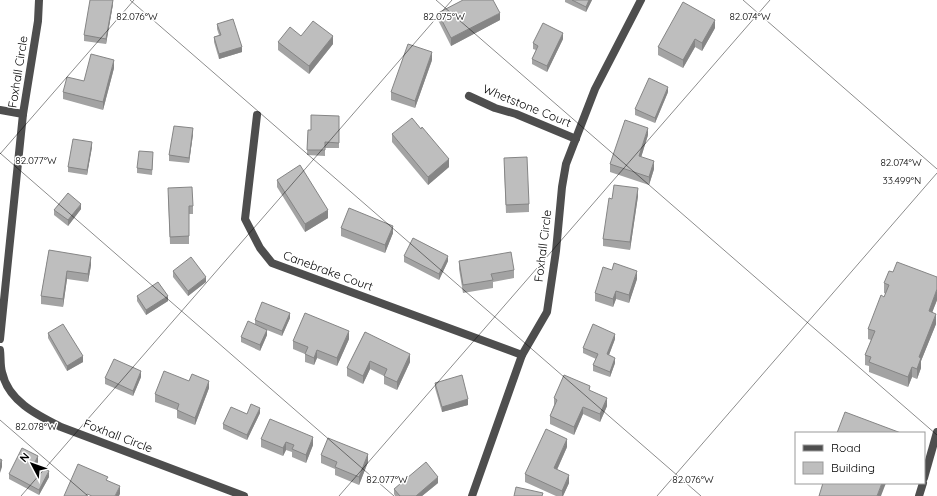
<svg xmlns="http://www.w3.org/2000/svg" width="937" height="496" font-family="Quicksand,sans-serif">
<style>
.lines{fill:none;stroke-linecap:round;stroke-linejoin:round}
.lane{stroke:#4e4e4e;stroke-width:8}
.street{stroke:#4e4e4e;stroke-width:8}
.wall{fill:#a3a3a3}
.shaded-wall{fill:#858585}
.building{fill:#bebebe;stroke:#858585}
.ticks{fill:none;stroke:#000;stroke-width:1;stroke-opacity:0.45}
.labels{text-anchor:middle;stroke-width:3;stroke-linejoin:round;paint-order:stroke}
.street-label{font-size:12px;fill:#000;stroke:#fff}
.ticks-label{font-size:10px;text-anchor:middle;fill:#000;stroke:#fff;stroke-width:3;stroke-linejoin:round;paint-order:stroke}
</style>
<rect width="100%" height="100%" fill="#fff"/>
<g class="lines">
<!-- lane -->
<g class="lane">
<polyline points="924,478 937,432"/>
<polyline points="919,496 923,483"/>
</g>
<!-- street -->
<g class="street">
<polyline points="469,96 495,108 516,114 576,139"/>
<polyline points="0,110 23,114"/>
<polyline points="257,115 245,219 260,248 272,263 522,355"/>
<polyline points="0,339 23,114 38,21 39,0"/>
<path d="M 0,350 C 1,357 0,365 2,372 C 8,401 37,415 61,427 L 244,496"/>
<polyline points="472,496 522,355 547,312 556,251 562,187 566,164 595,89 641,0"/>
</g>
</g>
<!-- wall -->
<g class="wall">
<polygon points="565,0 592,0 586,12 565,2"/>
<polygon points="113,4 106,44 84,41 84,35"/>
<polygon points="438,13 500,20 451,46 438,20"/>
<polygon points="217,24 242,52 219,59 214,42 214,37 219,35 217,29"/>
<polygon points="715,28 702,51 695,47 683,68 658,55 658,47"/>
<polygon points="563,39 547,72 532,64 532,59 536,50 533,49 533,43"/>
<polygon points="278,42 333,44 309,74 278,50"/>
<polygon points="432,60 415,108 391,100 391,92"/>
<polygon points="114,68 103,110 63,99 63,92 84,81"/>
<polygon points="668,92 655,123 635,115 635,109"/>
<polygon points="339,116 339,148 325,148 325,156 307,155 308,130 311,130"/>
<polygon points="193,134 189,163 169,161 169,155"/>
<polygon points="392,134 449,167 428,185 392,142"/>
<polygon points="648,135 641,157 654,169 649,185 610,172 610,164"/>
<polygon points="92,147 87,175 68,172 68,167"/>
<polygon points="153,158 152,175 137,173 137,168"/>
<polygon points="504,166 529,204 529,212 506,213"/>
<polygon points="277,180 328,218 305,232 277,187"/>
<polygon points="168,195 193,206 193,214 189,214 189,244 170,244"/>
<polygon points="638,196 630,250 603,246 603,239 612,199"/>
<polygon points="81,209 68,226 54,215 54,210"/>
<polygon points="341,228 393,233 385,253 341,236"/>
<polygon points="49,250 91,265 88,282 67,279 63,307 41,304 41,296"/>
<polygon points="404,256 448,261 439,280 404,262"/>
<polygon points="459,261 514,270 514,278 493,282 493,288 463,293 459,269"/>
<polygon points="173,271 206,282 188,296 173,277"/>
<polygon points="637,279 629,303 616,299 613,307 595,301 595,293"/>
<polygon points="884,283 937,300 932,312 936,324 921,361 921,368 917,379 912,377 908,387 869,372 869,366 865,365 865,355 871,340 868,339 868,329 886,294 884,293"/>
<polygon points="137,296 168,301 146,315 137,301"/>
<polygon points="290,318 282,336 267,330 267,335 260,351 241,342 241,337 255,324 255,320"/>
<polygon points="365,332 410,362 397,390 384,384 384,376 370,369 363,384 347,376 347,368"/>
<polygon points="48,333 83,362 67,371 48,338"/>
<polygon points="349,339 337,366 317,358 314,365 305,362 305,354 293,349 293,341"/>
<polygon points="615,339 609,355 615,363 610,377 593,371 593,365 596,359 583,353 583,348"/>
<polygon points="141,377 133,396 105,384 105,378"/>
<polygon points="189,381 209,388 195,425 177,418 177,410 155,402 155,394"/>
<polygon points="435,383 468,405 442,412 435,388"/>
<polygon points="590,391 607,406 600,422 583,414 574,435 550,424 550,416 554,405 554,398"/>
<polygon points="260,413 247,440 223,429 223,424 247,414"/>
<polygon points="261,439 313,445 306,463 292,457 292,452 286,450 283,456 261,447"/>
<polygon points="567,447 557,470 569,483 563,496 556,496 525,482 525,474"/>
<polygon points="321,455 368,462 359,485 335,475 335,469 321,463"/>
<polygon points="38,462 37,465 49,477 39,495 9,479 9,474"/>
<polygon points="438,483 422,496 395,496 394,494 394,489"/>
</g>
<!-- shaded-wall -->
<g class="shaded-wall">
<polygon points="113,0 113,4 106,44 106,39"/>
<polygon points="589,0 592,0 586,12 586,7"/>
<polygon points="500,13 500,20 451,46 451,38"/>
<polygon points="715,20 715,28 702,51 702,43"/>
<polygon points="563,33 563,39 547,72 547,66"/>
<polygon points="333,36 333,44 309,74 309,66"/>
<polygon points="695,39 695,47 683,68 683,60"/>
<polygon points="242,47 242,52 219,59 219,54"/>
<polygon points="432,52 432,60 415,108 415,101"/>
<polygon points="114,60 114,68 103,110 103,102"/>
<polygon points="668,87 668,92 655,123 655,118"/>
<polygon points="193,128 193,134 189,163 189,158"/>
<polygon points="648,128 648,135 639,164 639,156"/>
<polygon points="92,142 92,147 87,175 87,170"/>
<polygon points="449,159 449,167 428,185 428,177"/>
<polygon points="654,161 654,169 649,185 649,177"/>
<polygon points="638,188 638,196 630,250 630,242"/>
<polygon points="81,204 81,209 68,226 68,220"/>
<polygon points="328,210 328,218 305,232 305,224"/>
<polygon points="393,226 393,233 385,253 385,245"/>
<polygon points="448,256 448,261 439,280 439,274"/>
<polygon points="91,257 91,265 88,282 88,274"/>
<polygon points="67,271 67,279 63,307 63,299"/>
<polygon points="637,271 637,279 629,303 629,295"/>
<polygon points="206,277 206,282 188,296 188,291"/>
<polygon points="937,289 937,300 929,321 929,311"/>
<polygon points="616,291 616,299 613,307 613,299"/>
<polygon points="168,296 168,301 146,315 146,310"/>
<polygon points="290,313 290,318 282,336 282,331"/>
<polygon points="936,314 936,324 921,361 921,368 917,379 917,369 919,357"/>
<polygon points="267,330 267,335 260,351 260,345"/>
<polygon points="349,331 349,339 337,366 337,358"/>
<polygon points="615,334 615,339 607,360 607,354"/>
<polygon points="317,350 317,358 314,365 314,358"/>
<polygon points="410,354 410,362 397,390 397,382"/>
<polygon points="83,356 83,362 67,371 67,366"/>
<polygon points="615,358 615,363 610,377 610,372"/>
<polygon points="370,361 370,369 363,384 363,376"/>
<polygon points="912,367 912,377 908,387 908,377"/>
<polygon points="141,371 141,377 133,396 133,391"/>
<polygon points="209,381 209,388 195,425 195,418"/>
<polygon points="607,398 607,406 600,422 600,414"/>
<polygon points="468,399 468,405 442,412 442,407"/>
<polygon points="583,407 583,414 574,435 574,427"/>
<polygon points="260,408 260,413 247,440 247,435"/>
<polygon points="313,437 313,445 306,463 306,455"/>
<polygon points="567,439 567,447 554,476 554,468"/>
<polygon points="286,442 286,450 283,456 283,448"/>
<polygon points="368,454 368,462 359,485 359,477"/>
<polygon points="38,456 38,462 34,469 34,464"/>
<polygon points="2,460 2,467 0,473 0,465"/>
<polygon points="49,471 49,477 39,495 39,490"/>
<polygon points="569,475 569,483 563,496 562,496 562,491"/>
<polygon points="438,477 438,483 422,496 416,496"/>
<polygon points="882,483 886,483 881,496 877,496"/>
<polygon points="120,486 120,494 119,496 115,496"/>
</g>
<!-- building -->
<g class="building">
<polygon points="90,0 113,0 106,39 84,35"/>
<polygon points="463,0 493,0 500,13 451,38 438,13"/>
<polygon points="572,0 589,0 586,7"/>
<polygon points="683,2 715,20 702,43 695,39 683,60 658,47"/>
<polygon points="233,19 242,47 219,54 214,37 221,35 217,24"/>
<polygon points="313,21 333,36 309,66 278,42 290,27 301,36"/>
<polygon points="543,23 563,33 547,66 532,59 538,46 533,43"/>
<polygon points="408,44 432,52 415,101 391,92"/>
<polygon points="91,54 114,60 103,102 63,92 67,77 84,81"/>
<polygon points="649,78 668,87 655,118 635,109"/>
<polygon points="311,115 339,116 339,143 325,142 325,150 307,150 308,130 311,130"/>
<polygon points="412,118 421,129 422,127 449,159 428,177 392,134"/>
<polygon points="625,120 648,128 639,156 654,161 649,177 610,164"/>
<polygon points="174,126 193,128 189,158 169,155"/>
<polygon points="73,139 92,142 87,170 68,167"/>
<polygon points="139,151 153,152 152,170 137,168"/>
<polygon points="527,157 529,204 506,205 504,158"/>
<polygon points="300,165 328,210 305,224 277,180"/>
<polygon points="614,185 638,188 630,242 603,239 609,198 612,199"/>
<polygon points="192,187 193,206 189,206 189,236 170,237 168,188"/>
<polygon points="68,193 81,204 68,220 54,210"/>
<polygon points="349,208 393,226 385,245 341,228"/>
<polygon points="413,238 448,256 439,274 404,256"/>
<polygon points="49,250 91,257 88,274 67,271 63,299 41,296"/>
<polygon points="511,252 514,270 491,274 493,280 463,285 459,261"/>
<polygon points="191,257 206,277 188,291 173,271"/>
<polygon points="897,262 937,277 937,289 929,311 936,314 919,357 921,358 917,369 912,367 908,377 869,362 871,357 865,355 875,331 868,329 881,295 884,297 889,285 884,283 889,271 893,272"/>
<polygon points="614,263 637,271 629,295 616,291 613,299 595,293 603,267 612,270"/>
<polygon points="158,282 168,296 146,310 137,296"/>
<polygon points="262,302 290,313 282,331 255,320"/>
<polygon points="305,313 349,331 337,358 317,350 314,358 305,354 308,347 293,341"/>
<polygon points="248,321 267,330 260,345 241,337"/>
<polygon points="63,324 83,356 67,366 48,333"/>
<polygon points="593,324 615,334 607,354 615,358 610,372 593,365 598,354 583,348"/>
<polygon points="365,332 410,354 397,382 384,376 387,369 370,361 363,376 347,368"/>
<polygon points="114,359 141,371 133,391 105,378"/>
<polygon points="164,371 189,381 192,374 209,381 195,418 177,410 179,404 155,394"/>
<polygon points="462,375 468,399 442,407 435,383"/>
<polygon points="564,375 590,386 589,390 607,398 600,414 583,407 574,427 550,416 557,400 554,398"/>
<polygon points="251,404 260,408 247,435 223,424 231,407 247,414"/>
<polygon points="845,412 901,433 837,433"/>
<polygon points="270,419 313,437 306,455 292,449 294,445 286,442 283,448 261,439"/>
<polygon points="546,429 567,439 554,468 569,475 562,491 525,474"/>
<polygon points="328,438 368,454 359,477 335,467 337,462 321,455"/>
<polygon points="22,448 38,456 34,464 49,471 39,490 9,474"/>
<polygon points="0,459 2,460 0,465"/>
<polygon points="426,462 438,477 416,496 400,496 394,489"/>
<polygon points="78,464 108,477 106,480 120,486 115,496 92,496 87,494 86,496 64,496"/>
<polygon points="823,483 882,483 877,496 819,496"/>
<polygon points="516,487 543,493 542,496 514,496"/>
</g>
<!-- ticks -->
<path class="ticks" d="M 130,0 L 701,496M 436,0 L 937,435M 743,0 L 937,169M 0,153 L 394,496M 0,154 L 134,0M 0,420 L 88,496M 21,496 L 452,0M 339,496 L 770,0M 657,496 L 937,173"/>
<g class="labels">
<!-- street labels -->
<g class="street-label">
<text transform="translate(18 72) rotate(-81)" y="4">Foxhall Circle</text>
<text transform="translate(527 106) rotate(22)" y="4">Whetstone Court</text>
<text transform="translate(543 246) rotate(-83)" y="4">Foxhall Circle</text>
<text transform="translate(328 271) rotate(20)" y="4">Canebrake Court</text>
<text transform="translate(118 436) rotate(21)" y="4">Foxhall Circle</text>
</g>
</g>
<g class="ticks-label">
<text x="137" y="20">82.076°W</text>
<text x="444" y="20">82.075°W</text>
<text x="750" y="20">82.074°W</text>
<text x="36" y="164">82.077°W</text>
<text x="901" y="166">82.074°W</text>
<text x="902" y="184">33.499°N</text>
<text x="36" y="430">82.078°W</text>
<text x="387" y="483">82.077°W</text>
<text x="693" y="483">82.076°W</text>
</g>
<!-- legend -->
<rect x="795" y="432" width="130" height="52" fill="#ffffff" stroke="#999999"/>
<rect x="803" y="445" width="20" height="6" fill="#4e4e4e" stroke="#999999"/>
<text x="831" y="452" font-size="12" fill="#000000">Road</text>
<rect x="803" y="462" width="20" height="12" fill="#bebebe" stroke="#999999"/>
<text x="831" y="472" font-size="12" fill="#000000">Building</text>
<!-- north arrow -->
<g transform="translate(32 464) rotate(311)" stroke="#ffffff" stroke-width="3" paint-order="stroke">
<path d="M0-3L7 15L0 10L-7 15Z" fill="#000000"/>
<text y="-6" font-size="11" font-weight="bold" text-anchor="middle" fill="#000000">N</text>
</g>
</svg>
